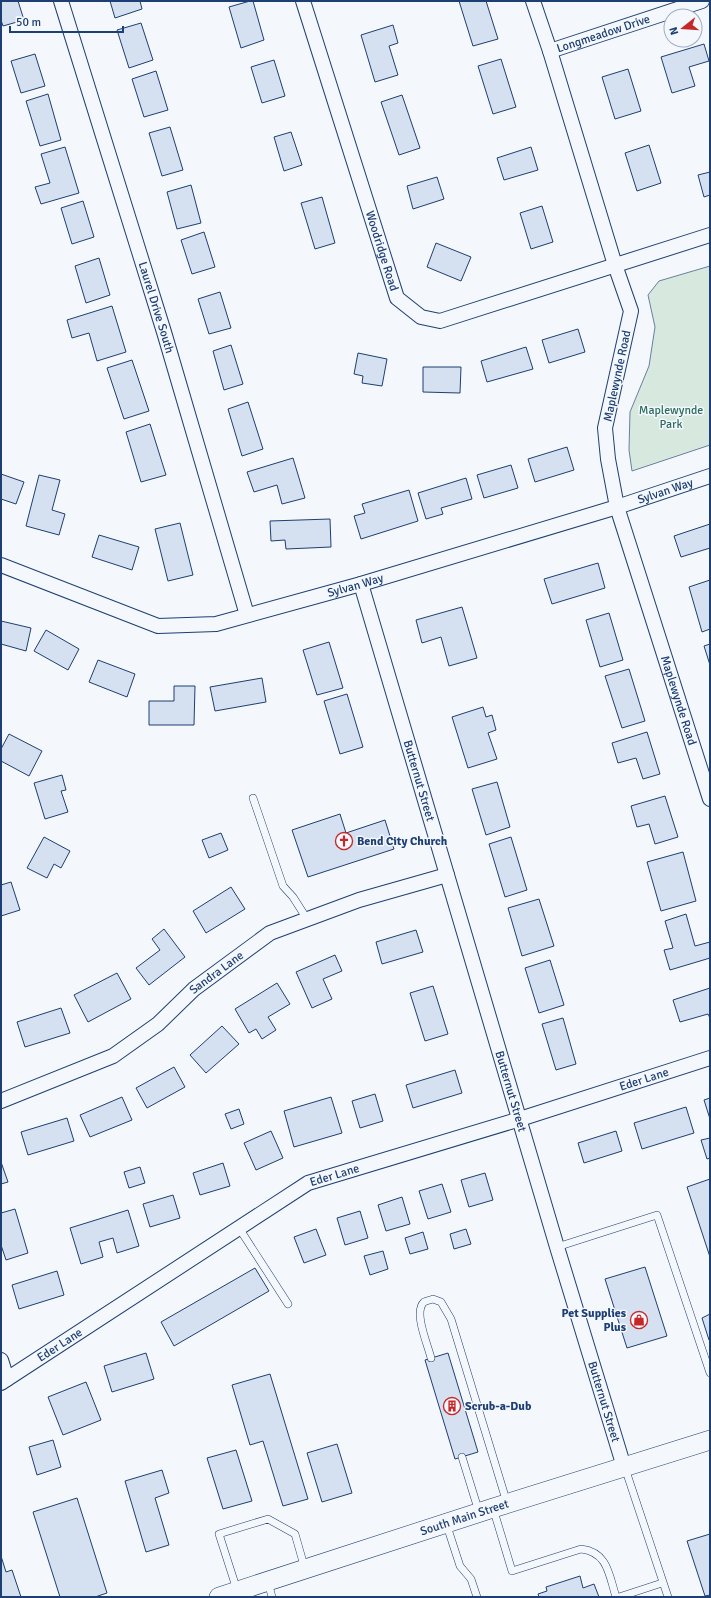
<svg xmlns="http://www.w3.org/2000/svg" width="711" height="1598" font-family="Signika,sans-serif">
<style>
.green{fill:#d7e8df;stroke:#687fa3}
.building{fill:#d5e0f0;stroke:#1d3f73}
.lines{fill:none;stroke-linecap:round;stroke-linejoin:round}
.service-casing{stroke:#1d3f73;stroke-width:8}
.minor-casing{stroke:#1d3f73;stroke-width:16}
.secondary-casing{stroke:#1d3f73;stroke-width:20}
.service{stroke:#f4f7fb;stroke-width:7}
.minor{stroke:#f4f7fb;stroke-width:14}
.secondary{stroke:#f4f7fb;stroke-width:19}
.labels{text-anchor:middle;stroke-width:3;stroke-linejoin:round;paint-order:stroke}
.street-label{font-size:12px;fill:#1d3f73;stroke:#f4f7fb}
.park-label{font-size:12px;fill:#2c6c60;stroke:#f4f7fb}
.poi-label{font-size:12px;font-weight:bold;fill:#1d3f73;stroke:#f4f7fb;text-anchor:start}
</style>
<rect width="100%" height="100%" fill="#f4f7fb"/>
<!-- green -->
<polygon class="green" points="710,266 710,445 632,471 629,450 630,412 649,366 655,327 648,295 659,281"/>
<!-- building -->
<g class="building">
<polygon points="1,1 18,1 24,20 3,26 1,20"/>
<polygon points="110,1 140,1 142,9 115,18"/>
<polygon points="250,1 253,1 264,40 241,48 229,7"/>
<polygon points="459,1 486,1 498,39 473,46"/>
<polygon points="141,23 153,60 129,68 117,30"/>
<polygon points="393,25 398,43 389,46 398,75 375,82 361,35"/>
<polygon points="704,44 709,61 689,67 695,86 672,93 661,57"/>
<polygon points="35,54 45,86 21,93 11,61"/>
<polygon points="501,59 516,107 493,114 478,66"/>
<polygon points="274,60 285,96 262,103 251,67"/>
<polygon points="628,69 641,111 615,119 602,77"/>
<polygon points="156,71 168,110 144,117 132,79"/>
<polygon points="48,94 61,140 40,146 26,101"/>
<polygon points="402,95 420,148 399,155 381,102"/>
<polygon points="170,127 183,170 162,176 149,133"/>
<polygon points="291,132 302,165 284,171 274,137"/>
<polygon points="649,145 661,183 637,191 625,153"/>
<polygon points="65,147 79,193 41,204 35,187 50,183 41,154"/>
<polygon points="531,147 538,170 504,180 497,158"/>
<polygon points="710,172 710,195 704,197 698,175"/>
<polygon points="437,177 444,199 413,209 407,186"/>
<polygon points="191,185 201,223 177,229 167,192"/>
<polygon points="322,197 335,243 315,249 301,203"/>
<polygon points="83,201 94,237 72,244 61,208"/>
<polygon points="542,206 553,242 531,249 520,213"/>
<polygon points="204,232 215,267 192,274 181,240"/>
<polygon points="436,243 471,257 461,281 427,267"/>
<polygon points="99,258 110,295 86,303 75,266"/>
<polygon points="220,292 231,328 209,334 198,299"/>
<polygon points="112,306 126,352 97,361 89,333 72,338 67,320"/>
<polygon points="578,329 585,352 549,363 542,340"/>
<polygon points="231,345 243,384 224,390 213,351"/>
<polygon points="526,347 533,369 487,382 481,361"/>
<polygon points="358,353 387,359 382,386 362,383 363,376 354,374"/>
<polygon points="132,360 149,411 124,419 107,368"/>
<polygon points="423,367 461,367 460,393 423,392"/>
<polygon points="248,402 263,449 242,456 228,409"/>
<polygon points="150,424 166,475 141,482 126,432"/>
<polygon points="567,447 574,470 535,482 528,459"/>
<polygon points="293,458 305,498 282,504 277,485 254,492 247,472"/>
<polygon points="511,465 518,488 484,498 477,475"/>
<polygon points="1,474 24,482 16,504 1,499"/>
<polygon points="39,475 60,480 52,510 65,514 59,535 26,526"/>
<polygon points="466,478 472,499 441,508 443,514 426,519 418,493"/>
<polygon points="409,490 418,521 361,539 354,516 365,513 362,504"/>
<polygon points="330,519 331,547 286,549 285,540 271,541 270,521"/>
<polygon points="180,523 193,575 168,581 155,529"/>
<polygon points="710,524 710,548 681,557 674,536"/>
<polygon points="99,535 139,547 132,570 92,557"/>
<polygon points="598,563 605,588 552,604 544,579"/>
<polygon points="710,580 710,629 702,632 689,587"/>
<polygon points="462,607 477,658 449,666 441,637 422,643 416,620"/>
<polygon points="609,613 623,660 600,667 586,620"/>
<polygon points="1,621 31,628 26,651 1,644"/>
<polygon points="46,630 79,649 68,670 34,651"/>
<polygon points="329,642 343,688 317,695 303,650"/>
<polygon points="710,644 710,665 704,646"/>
<polygon points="98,660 135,674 127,697 89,682"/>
<polygon points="629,669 645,721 622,728 605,676"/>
<polygon points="262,678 266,702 215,711 210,687"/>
<polygon points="174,686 195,686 194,725 149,725 149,701 174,701"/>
<polygon points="347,694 363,747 340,754 324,701"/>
<polygon points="483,707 486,717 492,715 496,730 488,733 497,759 468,768 452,717"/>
<polygon points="647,732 660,774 643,779 636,758 618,763 612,743"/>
<polygon points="9,734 42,751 29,776 1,761 1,749"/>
<polygon points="62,775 66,790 61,791 68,812 45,819 34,783"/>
<polygon points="497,782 510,827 486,835 472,789"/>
<polygon points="665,796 678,837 655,844 649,824 637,827 631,806"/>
<polygon points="340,814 346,833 385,820 394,849 308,877 292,830"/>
<polygon points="221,833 228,850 209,858 202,840"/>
<polygon points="44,837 70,851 61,868 54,864 47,878 27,868"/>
<polygon points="511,837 527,890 505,897 489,844"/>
<polygon points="683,852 696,901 661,911 647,862"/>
<polygon points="11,882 20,910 1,916 1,885"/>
<polygon points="231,887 245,909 206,933 193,911"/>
<polygon points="539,899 554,946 522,956 508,908"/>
<polygon points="686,914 695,946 710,942 710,958 670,970 664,950 673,948 665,921"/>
<polygon points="164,929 185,957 149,985 136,968 160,950 152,939"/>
<polygon points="416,930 423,952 382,964 376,942"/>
<polygon points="335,955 342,971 323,979 332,999 312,1008 296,972"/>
<polygon points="550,960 564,1005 539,1013 525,968"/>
<polygon points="117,973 131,999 88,1022 74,995"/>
<polygon points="277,983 290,1004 268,1017 276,1030 262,1039 256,1029 249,1033 235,1009"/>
<polygon points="433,986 448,1034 425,1041 410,993"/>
<polygon points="710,988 710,1018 708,1014 680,1022 673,1000"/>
<polygon points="61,1008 70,1033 25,1047 17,1022"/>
<polygon points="563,1018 576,1064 556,1070 542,1024"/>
<polygon points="222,1026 239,1044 206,1073 190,1055"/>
<polygon points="174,1067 185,1087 147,1108 136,1088"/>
<polygon points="455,1070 462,1093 413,1108 406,1085"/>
<polygon points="375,1094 383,1121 360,1128 352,1101"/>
<polygon points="122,1097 132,1120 90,1137 80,1115"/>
<polygon points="331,1097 342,1133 294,1147 284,1111"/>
<polygon points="710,1098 710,1119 704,1100"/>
<polygon points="686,1107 694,1133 642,1149 634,1123"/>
<polygon points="239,1109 244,1124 231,1129 225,1114"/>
<polygon points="67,1118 74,1141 28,1155 21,1132"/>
<polygon points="271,1131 283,1158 256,1170 244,1143"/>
<polygon points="616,1131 622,1151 584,1163 578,1143"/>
<polygon points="710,1138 710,1158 707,1159 701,1140"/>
<polygon points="1,1162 8,1182 1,1184"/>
<polygon points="223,1163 230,1186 200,1195 193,1173"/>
<polygon points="140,1167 145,1183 129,1188 124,1172"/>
<polygon points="485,1173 493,1200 469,1207 461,1180"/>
<polygon points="710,1179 710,1257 687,1187"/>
<polygon points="442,1184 451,1212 428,1219 419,1191"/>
<polygon points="173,1195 180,1218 150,1227 143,1204"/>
<polygon points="402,1197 410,1224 386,1231 378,1205"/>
<polygon points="15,1209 28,1253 6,1260 1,1245 1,1213"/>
<polygon points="128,1210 139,1246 117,1253 113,1238 99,1242 103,1257 81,1264 70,1228"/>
<polygon points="360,1211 368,1238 345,1245 337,1218"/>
<polygon points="316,1229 326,1255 304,1263 294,1237"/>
<polygon points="466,1229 471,1244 454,1249 450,1234"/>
<polygon points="423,1232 428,1249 410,1254 405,1238"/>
<polygon points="383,1251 388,1269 370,1275 364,1256"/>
<polygon points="645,1267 667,1336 627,1348 605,1279"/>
<polygon points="255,1268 269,1291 174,1346 161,1322"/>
<polygon points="57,1271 64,1295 19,1309 12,1285"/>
<polygon points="710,1314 710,1339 709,1340 702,1318"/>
<polygon points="146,1353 154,1379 112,1392 104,1366"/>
<polygon points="448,1353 478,1452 455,1459 425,1360"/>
<polygon points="270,1374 308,1499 283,1506 263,1441 250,1445 232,1385"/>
<polygon points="86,1382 101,1420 63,1435 48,1397"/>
<polygon points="53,1440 61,1467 37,1475 29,1447"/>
<polygon points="337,1444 352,1493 322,1502 307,1453"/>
<polygon points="236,1450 252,1501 223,1509 207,1458"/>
<polygon points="162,1470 169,1493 155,1498 169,1545 146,1552 125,1481"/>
<polygon points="77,1498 107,1593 95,1597 60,1597 33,1512"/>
<polygon points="710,1534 710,1595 705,1596 687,1541"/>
<polygon points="1,1556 6,1572 12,1570 21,1597 1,1597"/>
<polygon points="580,1576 583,1588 594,1584 599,1597 539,1597 538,1594 547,1591 546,1587"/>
</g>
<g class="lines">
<!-- service casing -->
<g class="service-casing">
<g id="service">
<polyline points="253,798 283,886 293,897 307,919"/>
<polyline points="239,1228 288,1304"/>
<polyline points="557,1247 657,1215 710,1373"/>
<path d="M 431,1358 C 428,1345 413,1312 424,1302 C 426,1301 430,1300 433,1299 L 441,1302 L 451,1319 L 507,1503"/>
<polyline points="462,1457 479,1512"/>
<polyline points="625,1468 668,1597"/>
<path d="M 493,1508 L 512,1571 L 581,1549 C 608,1552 609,1575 616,1597"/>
<polyline points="446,1523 460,1566 471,1579 477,1597"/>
<polyline points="268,1582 272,1597"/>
<polyline points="237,1590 219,1534 268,1519 295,1534 305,1569"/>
<polyline points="619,1597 662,1583"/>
</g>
</g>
<!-- minor casing -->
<g class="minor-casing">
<g id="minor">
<path id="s1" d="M 61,1 L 164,332 L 247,615"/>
<path id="s2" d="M 303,1 L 397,298 L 421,317 L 440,321 L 710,235"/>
<path id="s3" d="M 533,1 L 550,51 L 615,265 L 631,311 L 605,428 L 608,459 L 617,507 L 710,799"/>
<path id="s4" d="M 550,51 L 702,1"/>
<path id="s5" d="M 1,565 L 158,626 L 216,624 L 361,584 L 617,507 L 710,476"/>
<path id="s6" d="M 361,584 L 557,1247 L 624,1467"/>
<path id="s7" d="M 1,1101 L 113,1056 L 158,1024 L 194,989 L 270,933 L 359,900 L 447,875"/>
<polyline points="1,1360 7,1379"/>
<path id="s8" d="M 1,1383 L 308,1183 L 520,1119 L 710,1058"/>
</g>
</g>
<!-- secondary casing -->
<g class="secondary-casing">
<g id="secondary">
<path id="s9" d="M 219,1597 L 493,1508 L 710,1440"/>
</g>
</g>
<!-- service -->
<use href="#service" class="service"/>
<!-- minor -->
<use href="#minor" class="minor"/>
<!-- secondary -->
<use href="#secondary" class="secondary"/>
</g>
<!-- icons -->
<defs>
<g id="church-ring" transform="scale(0.9)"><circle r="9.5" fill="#f4f7fb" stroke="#c62828" stroke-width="1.5"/><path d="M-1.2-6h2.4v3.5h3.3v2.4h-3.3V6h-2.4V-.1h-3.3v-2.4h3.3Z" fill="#c62828"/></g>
<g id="shop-ring" transform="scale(0.9)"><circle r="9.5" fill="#f4f7fb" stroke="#c62828" stroke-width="1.5"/><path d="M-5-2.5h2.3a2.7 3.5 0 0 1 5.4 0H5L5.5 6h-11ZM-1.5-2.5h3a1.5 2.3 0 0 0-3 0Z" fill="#c62828"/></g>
<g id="building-ring" transform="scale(0.9)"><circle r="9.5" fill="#f4f7fb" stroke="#c62828" stroke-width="1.5"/><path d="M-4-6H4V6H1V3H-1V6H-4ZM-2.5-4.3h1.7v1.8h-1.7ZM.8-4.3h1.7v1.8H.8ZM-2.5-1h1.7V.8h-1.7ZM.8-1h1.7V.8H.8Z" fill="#c62828"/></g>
</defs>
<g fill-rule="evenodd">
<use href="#church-ring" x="344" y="841"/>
<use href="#shop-ring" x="639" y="1320"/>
<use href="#building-ring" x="452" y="1406"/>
</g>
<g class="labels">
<!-- street labels -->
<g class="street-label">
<text dy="4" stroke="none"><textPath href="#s4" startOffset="56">Longmeadow Drive</textPath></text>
<text dy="4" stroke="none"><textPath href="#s2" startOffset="262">Woodridge Road</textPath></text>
<text dy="4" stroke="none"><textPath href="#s1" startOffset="321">Laurel Drive South</textPath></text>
<text transform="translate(617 376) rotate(-78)" y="4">Maplewynde Road</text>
<text dy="4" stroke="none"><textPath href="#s5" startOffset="695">Sylvan Way</textPath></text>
<text dy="4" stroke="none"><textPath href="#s5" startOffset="371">Sylvan Way</textPath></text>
<text dy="4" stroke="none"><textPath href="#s3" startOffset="728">Maplewynde Road</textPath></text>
<text dy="4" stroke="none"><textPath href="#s6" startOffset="205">Butternut Street</textPath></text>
<text dy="4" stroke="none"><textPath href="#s7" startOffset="254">Sandra Lane</textPath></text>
<text dy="4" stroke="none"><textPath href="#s8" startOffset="718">Eder Lane</textPath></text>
<text dy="4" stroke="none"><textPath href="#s6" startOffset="529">Butternut Street</textPath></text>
<text dy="4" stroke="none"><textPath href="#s8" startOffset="394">Eder Lane</textPath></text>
<text dy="4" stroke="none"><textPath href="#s8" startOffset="70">Eder Lane</textPath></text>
<text dy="4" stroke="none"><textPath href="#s6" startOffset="853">Butternut Street</textPath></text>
<text dy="4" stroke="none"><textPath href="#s9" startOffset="258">South Main Street</textPath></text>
</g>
<!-- park labels -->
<g class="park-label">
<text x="671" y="414">Maplewynde<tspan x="671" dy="14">Park</tspan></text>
</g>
<!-- poi labels -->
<g class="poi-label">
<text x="357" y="845">Bend City Church</text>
<text x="626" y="1317" text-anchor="end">Pet Supplies<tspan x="626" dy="14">Plus</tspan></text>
<text x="465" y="1410">Scrub-a-Dub</text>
</g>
</g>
<!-- border -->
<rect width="711" height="1598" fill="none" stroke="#1d3f73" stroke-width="4"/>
<!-- north arrow -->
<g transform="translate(683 28) rotate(253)"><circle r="19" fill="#f4f7fb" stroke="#9eadc5"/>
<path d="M0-3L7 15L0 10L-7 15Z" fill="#c62828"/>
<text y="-6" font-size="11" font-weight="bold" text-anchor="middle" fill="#1d3f73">N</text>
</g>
<!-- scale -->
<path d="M10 26v6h113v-6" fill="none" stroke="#1d3f73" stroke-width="2"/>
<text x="16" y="26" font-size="12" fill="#1d3f73" stroke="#f4f7fb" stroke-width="3" paint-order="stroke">50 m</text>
</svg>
